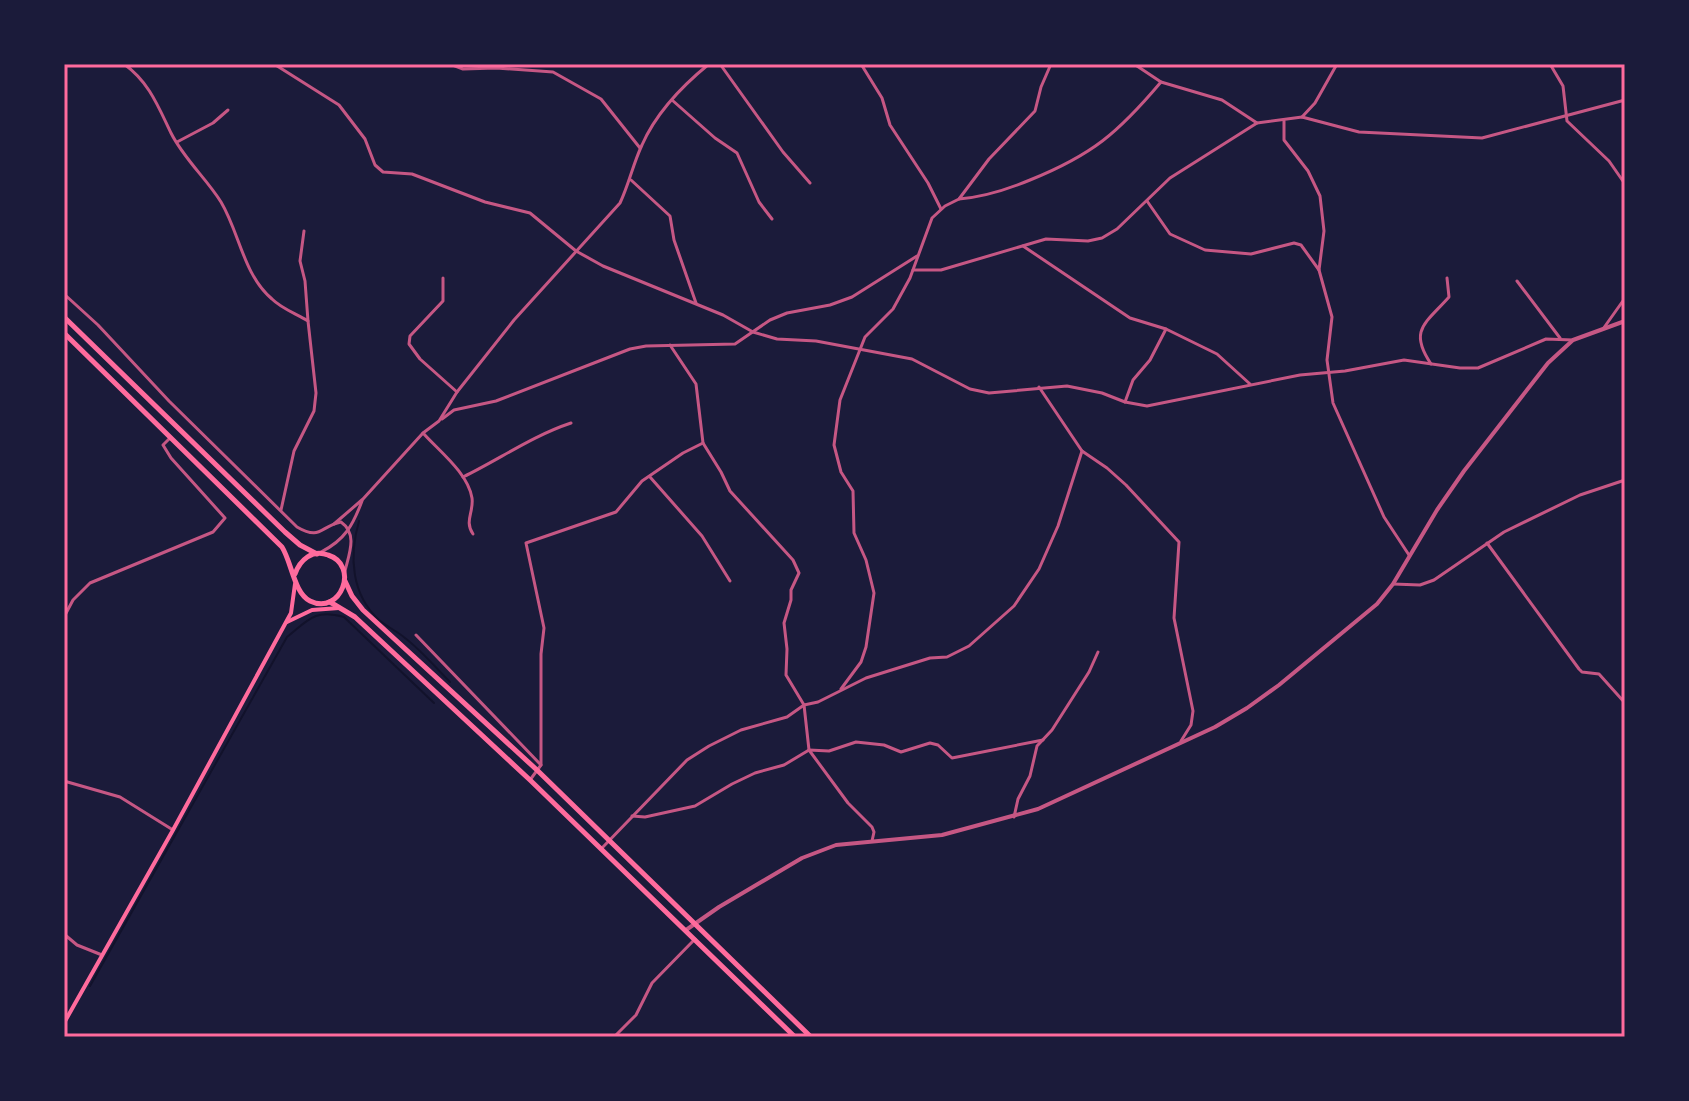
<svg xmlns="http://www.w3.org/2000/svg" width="1689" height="1101" font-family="Montserrat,sans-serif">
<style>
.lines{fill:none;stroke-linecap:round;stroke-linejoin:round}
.stream{stroke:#12122b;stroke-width:2}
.minor{stroke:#c65784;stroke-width:3}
.tertiary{stroke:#c65784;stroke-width:4}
.secondary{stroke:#ff6b9d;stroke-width:4}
.primary{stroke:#ff6b9d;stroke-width:5}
.neatline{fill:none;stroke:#ff6b9d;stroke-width:3}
</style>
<rect width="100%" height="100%" fill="#1b1b3a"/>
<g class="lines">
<!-- stream -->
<g class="stream">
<path d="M 359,521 C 349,556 351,594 379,620 C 387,627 397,631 405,638 C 422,651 435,667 450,682"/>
<path d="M 90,986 L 287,637 C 309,619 315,609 344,617 L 434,703"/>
</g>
<!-- minor -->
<g class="minor">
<path d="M 124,64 C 149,82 158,106 171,133 C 184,159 206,178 221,202 C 240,234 243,274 272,299 C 282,309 297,314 308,321 L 316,393 L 314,411 L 294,451 L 281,510"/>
<polyline points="274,64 339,105 365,139 375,165 383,172 412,174 485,202 530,213 576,251 603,266 723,315 753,332 777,339 816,341 912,359 970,389 989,393 1067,386 1102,393 1125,402 1147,406 1300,375 1345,371 1404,360 1460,368 1478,368 1546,339 1573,340"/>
<polyline points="450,64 463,69 496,68 553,72 601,99 640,148"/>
<polyline points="720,64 783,152 810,183"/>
<polyline points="861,64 882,98 890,125 928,183 941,209"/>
<polyline points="1134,64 1161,82 1222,100 1257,123 1302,117 1359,132 1482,138 1625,100"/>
<polyline points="1550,64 1563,86 1567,121 1609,161 1625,184"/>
<polyline points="672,100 715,138 737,153 759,202 772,219"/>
<polyline points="1302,117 1315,103 1337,64"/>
<polyline points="1284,121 1284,140 1308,171 1320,196 1324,231 1319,270 1332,317 1327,360 1333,403 1384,517 1409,555"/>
<polyline points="177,142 213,123 228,110"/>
<polyline points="631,180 670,216 674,240 696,303"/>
<path d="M 959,199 C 984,197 1006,190 1030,180 C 1092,155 1118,133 1161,82"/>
<polyline points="1147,201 1170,234 1205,250 1251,254 1294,243 1301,245 1319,270"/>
<polyline points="304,231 300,261 305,281 308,321"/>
<polyline points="1023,246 1130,318 1166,329 1217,354 1250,384"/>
<polyline points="913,270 941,270 1046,239 1088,241 1102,238 1117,229 1170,178 1257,123"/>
<polyline points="443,278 443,301 410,336 409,344 420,359 457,392"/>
<polyline points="1517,281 1560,338"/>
<path d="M 64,294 L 98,325 L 169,401 L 297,527 C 321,541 320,526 341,522 C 358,534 349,554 345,571"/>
<polyline points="1603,329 1625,298"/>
<polyline points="670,345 696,384 703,443 721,472 730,491 793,560 799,573 791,590 791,600 784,623 787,649 786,675 804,705 809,750 848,803 872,827 874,832 872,841"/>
<path d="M 1431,364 C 1408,330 1426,323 1449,297 L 1447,278"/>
<polyline points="1039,387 1082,451 1107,468 1126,485 1179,542 1174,618 1193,711 1191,725 1181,741"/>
<polyline points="1125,402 1133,380 1150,360 1166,329"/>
<polyline points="442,419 454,410 496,401 630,349 646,346 735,344 770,320 787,313 830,305 852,297 917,256"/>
<path d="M 423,433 C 439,451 468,473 472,498 C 474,512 464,521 473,534"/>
<path d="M 463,477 C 500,459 532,436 571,423"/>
<polyline points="650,477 702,536 730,581"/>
<path d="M 334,524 L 363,499 L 423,433 L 439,421 L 457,392 L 514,320 L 620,203 C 629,184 633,164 642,145 C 656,113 682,86 709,64"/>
<polyline points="1487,543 1579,669 1582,672 1599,674 1625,703"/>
<path d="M 321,552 C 345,540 353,525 362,501"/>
<polyline points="1393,584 1420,585 1434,580 1504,532 1580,495 1625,480"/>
<polyline points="64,617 73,600 90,583 213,532 225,518 171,458 163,445 169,439"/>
<polyline points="416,635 541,765"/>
<polyline points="841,689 861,662 866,647 874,593 866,560 854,533 853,491 841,472 834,445 840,400 865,337 893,309 910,278 932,218 945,206 959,199 989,159 1035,111 1041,87 1051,64"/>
<polyline points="530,780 541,765 541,654 544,628 526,543 616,512 642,481 683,453 703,443"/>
<polyline points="64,781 120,797 173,830"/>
<polyline points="632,816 645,817 695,806 732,784 755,773 784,765 809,750 829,751 856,742 884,745 901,752 930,743 938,745 952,758 1043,740"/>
<polyline points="1014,817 1018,799 1030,776 1037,746 1052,730 1089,672 1098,652"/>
<polyline points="602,848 687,760 709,746 741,730 787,717 804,705 818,702 866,678 930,658 947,657 969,646 1014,606 1039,569 1058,526 1082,451"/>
<polyline points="64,934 77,945 102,955"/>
<polyline points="614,1037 636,1015 652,983 695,939"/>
</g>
<!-- tertiary -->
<polyline class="tertiary" points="686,930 719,907 802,858 836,845 942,835 1038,809 1215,727 1247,708 1279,685 1377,604 1393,584 1437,510 1464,471 1548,363 1573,340 1625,321"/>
<!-- secondary -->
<g class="secondary">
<polyline points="287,622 312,610 339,608"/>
<polyline points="64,1023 173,830 291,613 295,584"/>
</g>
<!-- primary -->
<g class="primary">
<polyline points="64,317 285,532 300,545 317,554"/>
<path d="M 64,333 L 282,547 C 292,563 294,593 310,601 C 341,616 360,565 328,555 C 312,549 300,560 295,574"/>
<polyline points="345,581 352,596 363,610 538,771 811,1037"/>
<polyline points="330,602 355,617 530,780 795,1037"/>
</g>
</g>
<!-- border -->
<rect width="1689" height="1101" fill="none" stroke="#1b1b3a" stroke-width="132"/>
<rect x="66" y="66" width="1557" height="969" class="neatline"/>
</svg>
